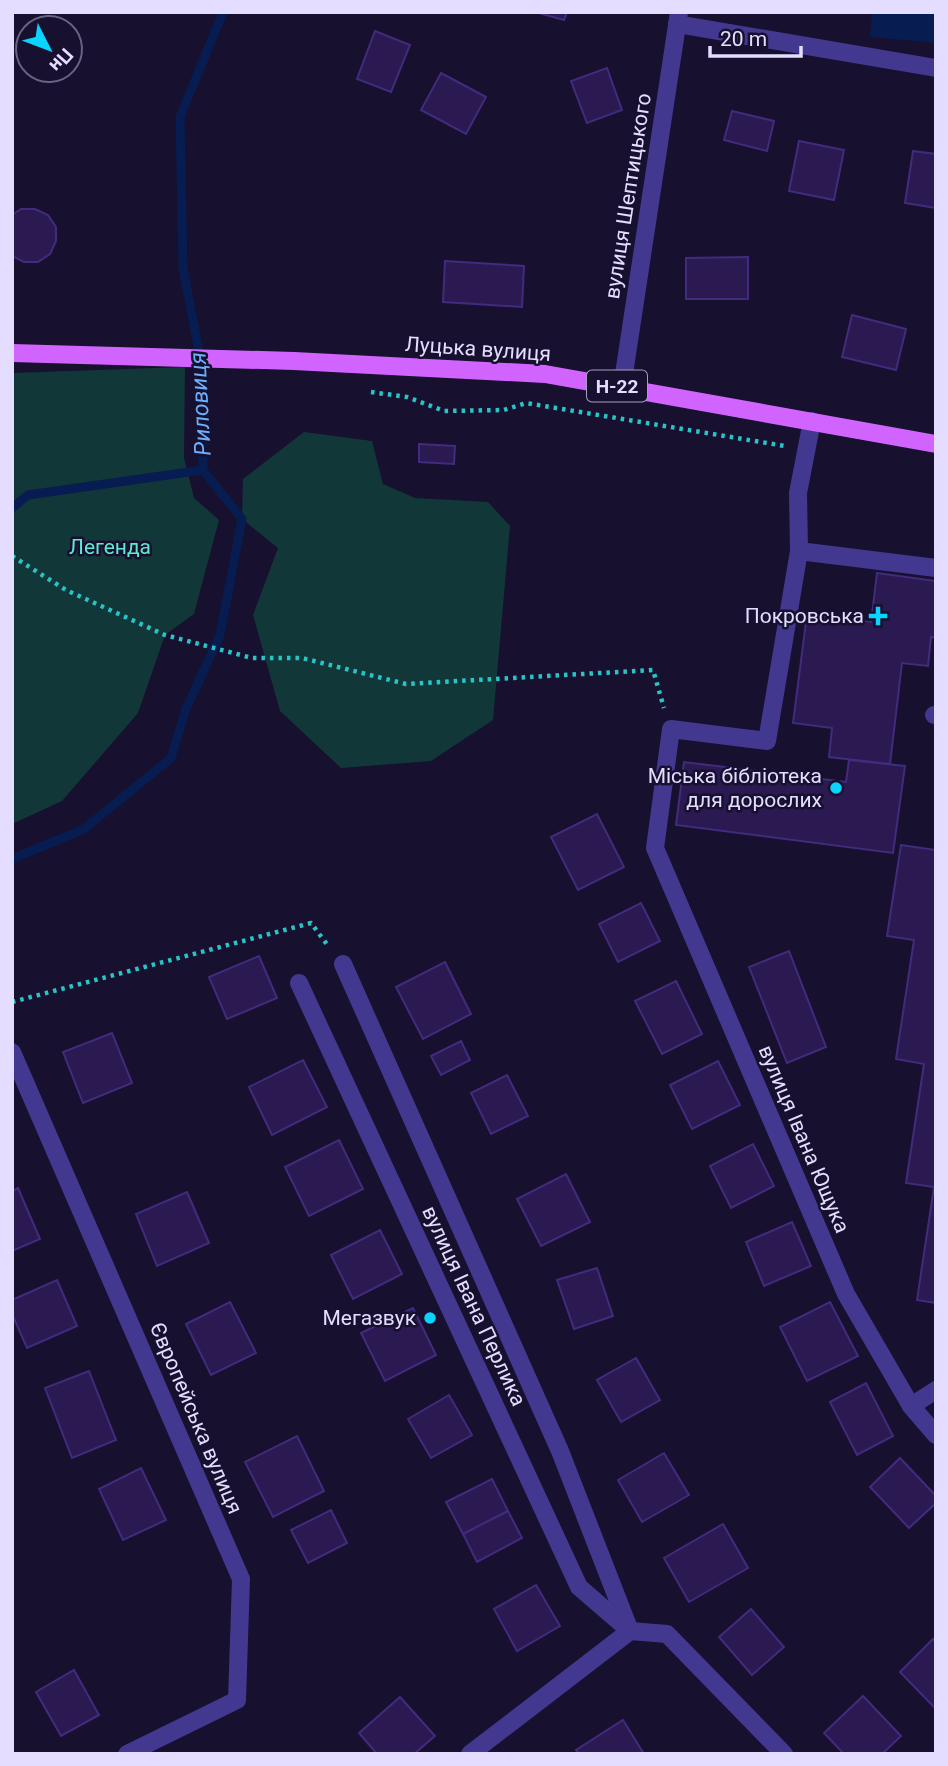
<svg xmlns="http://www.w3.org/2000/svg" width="948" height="1766" font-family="Roboto,sans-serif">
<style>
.green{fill:#123739}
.water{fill:#071c50}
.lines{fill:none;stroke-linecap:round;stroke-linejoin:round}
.stream{stroke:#071c50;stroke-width:9}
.building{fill:#2a1a51;stroke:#422b7e;stroke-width:2}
.path{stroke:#28c5c8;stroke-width:4.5;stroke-dasharray:3.5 5;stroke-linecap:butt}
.minor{stroke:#423890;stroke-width:18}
.major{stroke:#d164ff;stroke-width:18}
.poi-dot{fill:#09d3ff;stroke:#17102e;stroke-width:2.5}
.labels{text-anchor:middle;stroke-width:5;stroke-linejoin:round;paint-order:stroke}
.shield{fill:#17102e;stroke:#a6a0c0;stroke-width:2}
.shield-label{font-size:19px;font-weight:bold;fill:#e4ddff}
.street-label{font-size:21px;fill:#e4ddff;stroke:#17102e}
.park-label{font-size:21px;fill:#5fe9d2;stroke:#17102e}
.poi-label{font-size:21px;fill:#e4ddff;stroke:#17102e;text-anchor:end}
.water-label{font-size:23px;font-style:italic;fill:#6bafff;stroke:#17102e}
</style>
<rect width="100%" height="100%" fill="#17102e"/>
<!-- green -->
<g class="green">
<polygon points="185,367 184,458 194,498 219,520 194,614 165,635 138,713 62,801 12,824 12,373"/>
<polygon points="304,432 372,441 383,484 415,498 488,502 510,526 493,720 431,761 341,768 280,711 253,615 278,548 242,519 243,479"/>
</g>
<!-- water -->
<polygon class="water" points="872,12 936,12 936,43 870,37"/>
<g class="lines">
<!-- stream -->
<g class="stream">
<polyline points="12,508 28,495 203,470"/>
<polyline points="12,859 84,829 171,758 186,709 220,635 242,519 203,470 202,368 183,268 180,117 223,12"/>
</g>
</g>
<!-- building -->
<g class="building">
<polygon points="535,12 567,12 564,20"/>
<polygon points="375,31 410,45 391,92 357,79"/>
<polygon points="607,68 622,110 587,123 571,81"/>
<polygon points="441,73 486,97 466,134 421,110"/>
<polygon points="732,111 774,121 767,151 724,140"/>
<polygon points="799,141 844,150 834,200 789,191"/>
<polygon points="913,151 936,154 936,208 905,203"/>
<polygon points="21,209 35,209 48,215 56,227 56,241 50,254 38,262 24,262 12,256 12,215"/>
<polygon points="748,257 748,299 686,299 686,258"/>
<polygon points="445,261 524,266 522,307 443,302"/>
<polygon points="852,315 906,329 896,370 842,357"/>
<polygon points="419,444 455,446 454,464 419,462"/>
<polygon points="877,573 936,581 936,638 931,637 928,666 902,663 890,764 829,757 832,728 793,723 807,614 871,622"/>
<polygon points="849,760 905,766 893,853 676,825 684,762 846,782"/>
<polygon points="597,814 624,867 578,890 551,837"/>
<polygon points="901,845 936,850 936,1303 917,1300 934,1187 906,1183 924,1064 896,1059 914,940 887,936"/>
<polygon points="641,903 660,941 618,962 599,924"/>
<polygon points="789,951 826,1047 787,1063 749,967"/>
<polygon points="259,956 277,998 227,1019 209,977"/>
<polygon points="445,962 471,1014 423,1039 396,987"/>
<polygon points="676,981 702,1034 662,1054 635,1001"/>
<polygon points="112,1033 132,1083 83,1103 63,1052"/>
<polygon points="461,1041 470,1060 441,1075 431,1056"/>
<polygon points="303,1060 327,1107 272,1135 249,1087"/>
<polygon points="718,1061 740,1105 692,1129 670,1085"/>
<polygon points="507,1075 528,1116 491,1134 471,1093"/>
<polygon points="339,1140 363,1189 309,1216 285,1167"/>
<polygon points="753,1144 774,1186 731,1208 710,1166"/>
<polygon points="566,1174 590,1222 541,1246 517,1199"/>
<polygon points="18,1188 40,1239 12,1251 12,1191"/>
<polygon points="187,1192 209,1243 157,1266 136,1214"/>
<polygon points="792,1222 811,1266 764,1286 746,1242"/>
<polygon points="380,1230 402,1274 353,1299 331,1255"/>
<polygon points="597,1268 613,1316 574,1329 557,1280"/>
<polygon points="57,1280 77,1326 27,1348 12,1314 12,1300"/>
<polygon points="230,1302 256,1353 211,1375 186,1324"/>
<polygon points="830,1302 858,1356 807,1381 780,1327"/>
<polygon points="413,1308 436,1355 385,1381 361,1333"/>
<polygon points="636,1358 660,1400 621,1422 597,1380"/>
<polygon points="89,1371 116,1440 72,1458 45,1388"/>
<polygon points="866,1383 893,1436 857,1455 830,1402"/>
<polygon points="449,1395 472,1435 431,1458 408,1419"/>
<polygon points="297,1436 324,1491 273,1517 245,1462"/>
<polygon points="664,1453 689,1495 642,1522 618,1480"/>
<polygon points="900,1458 936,1496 936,1503 909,1528 870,1487"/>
<polygon points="141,1468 166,1520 123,1540 99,1489"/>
<polygon points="492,1479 508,1511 463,1534 446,1502"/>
<polygon points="331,1510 347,1543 308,1563 291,1530"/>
<polygon points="508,1511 522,1538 477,1562 463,1534"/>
<polygon points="723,1524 748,1568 689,1602 664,1558"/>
<polygon points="536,1585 560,1626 517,1651 494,1609"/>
<polygon points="751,1609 784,1647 752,1675 719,1637"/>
<polygon points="933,1639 936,1642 935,1708 900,1672"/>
<polygon points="74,1670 99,1715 61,1736 36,1692"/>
<polygon points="863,1696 901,1736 882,1754 844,1754 824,1733"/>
<polygon points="400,1697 435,1736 414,1754 377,1754 359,1733"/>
<polygon points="623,1720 644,1754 579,1754 576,1750"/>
</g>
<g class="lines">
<!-- path -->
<g class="path">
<polyline points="371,392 407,397 444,411 504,410 526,403 785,446"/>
<polyline points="12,556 66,590 165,635 252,658 302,658 406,684 653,670 664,708"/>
<polyline points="12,1002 311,923 329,947"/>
</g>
<!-- minor -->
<g class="minor">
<polyline points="677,24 936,68"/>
<polyline points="622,387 679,12"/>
<polyline points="812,421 798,493 799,551 936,568"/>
<polyline points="799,551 767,741 671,729 655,848 846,1294 911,1406 936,1435"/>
<polyline points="934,715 936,715"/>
<polyline points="343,964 560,1451 630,1631 470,1754"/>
<polyline points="299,983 579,1587 630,1631 667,1634 784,1754"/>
<polyline points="12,1052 241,1579 237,1700 127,1754"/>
<polyline points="911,1406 936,1390"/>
</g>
<!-- major -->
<polyline class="major" points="12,353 294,361 545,374 936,444"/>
</g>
<!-- markers -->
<g class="poi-dot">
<path d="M874.5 605.5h7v7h7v7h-7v7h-7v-7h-7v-7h7z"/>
<circle cx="836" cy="788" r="7"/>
<circle cx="430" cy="1318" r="7"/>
</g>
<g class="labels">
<!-- shield labels -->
<rect class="shield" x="587" y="370.5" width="60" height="31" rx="5"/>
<g class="shield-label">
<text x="617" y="393">Н-22</text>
</g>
<!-- street labels -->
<g class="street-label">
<text transform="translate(628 196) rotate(-81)" y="7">вулиця Шептицького</text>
<text transform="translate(478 349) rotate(4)" y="7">Луцька вулиця</text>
<text transform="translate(804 1139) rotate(67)" y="7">вулиця Івана Ющука</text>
<text transform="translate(474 1306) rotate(65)" y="7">вулиця Івана Перлика</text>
<text transform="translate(196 1418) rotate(67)" y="7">Європейська вулиця</text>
</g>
<!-- park labels -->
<g class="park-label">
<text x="110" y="554">Легенда</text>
</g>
<!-- poi labels -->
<g class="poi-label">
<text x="864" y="623">Покровська</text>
<text x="822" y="783">Міська бібліотека<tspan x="822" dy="24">для дорослих</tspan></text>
<text x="416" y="1325">Мегазвук</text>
</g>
<!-- water labels -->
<g class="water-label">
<text transform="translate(200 404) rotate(-93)" y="8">Риловиця</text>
</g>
</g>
<!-- border -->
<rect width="948" height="1766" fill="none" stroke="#e4ddff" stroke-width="28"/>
<!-- north arrow -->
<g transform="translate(49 49) rotate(132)"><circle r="33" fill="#17102e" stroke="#696282" stroke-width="2"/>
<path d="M0-5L12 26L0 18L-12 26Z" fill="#09d3ff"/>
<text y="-10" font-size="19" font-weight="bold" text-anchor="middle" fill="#e4ddff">Пн</text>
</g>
<!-- scale -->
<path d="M710 46v10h91v-10" fill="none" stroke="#e4ddff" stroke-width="3.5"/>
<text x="720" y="46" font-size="21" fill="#e4ddff" stroke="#17102e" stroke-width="5" paint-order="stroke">20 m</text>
</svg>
